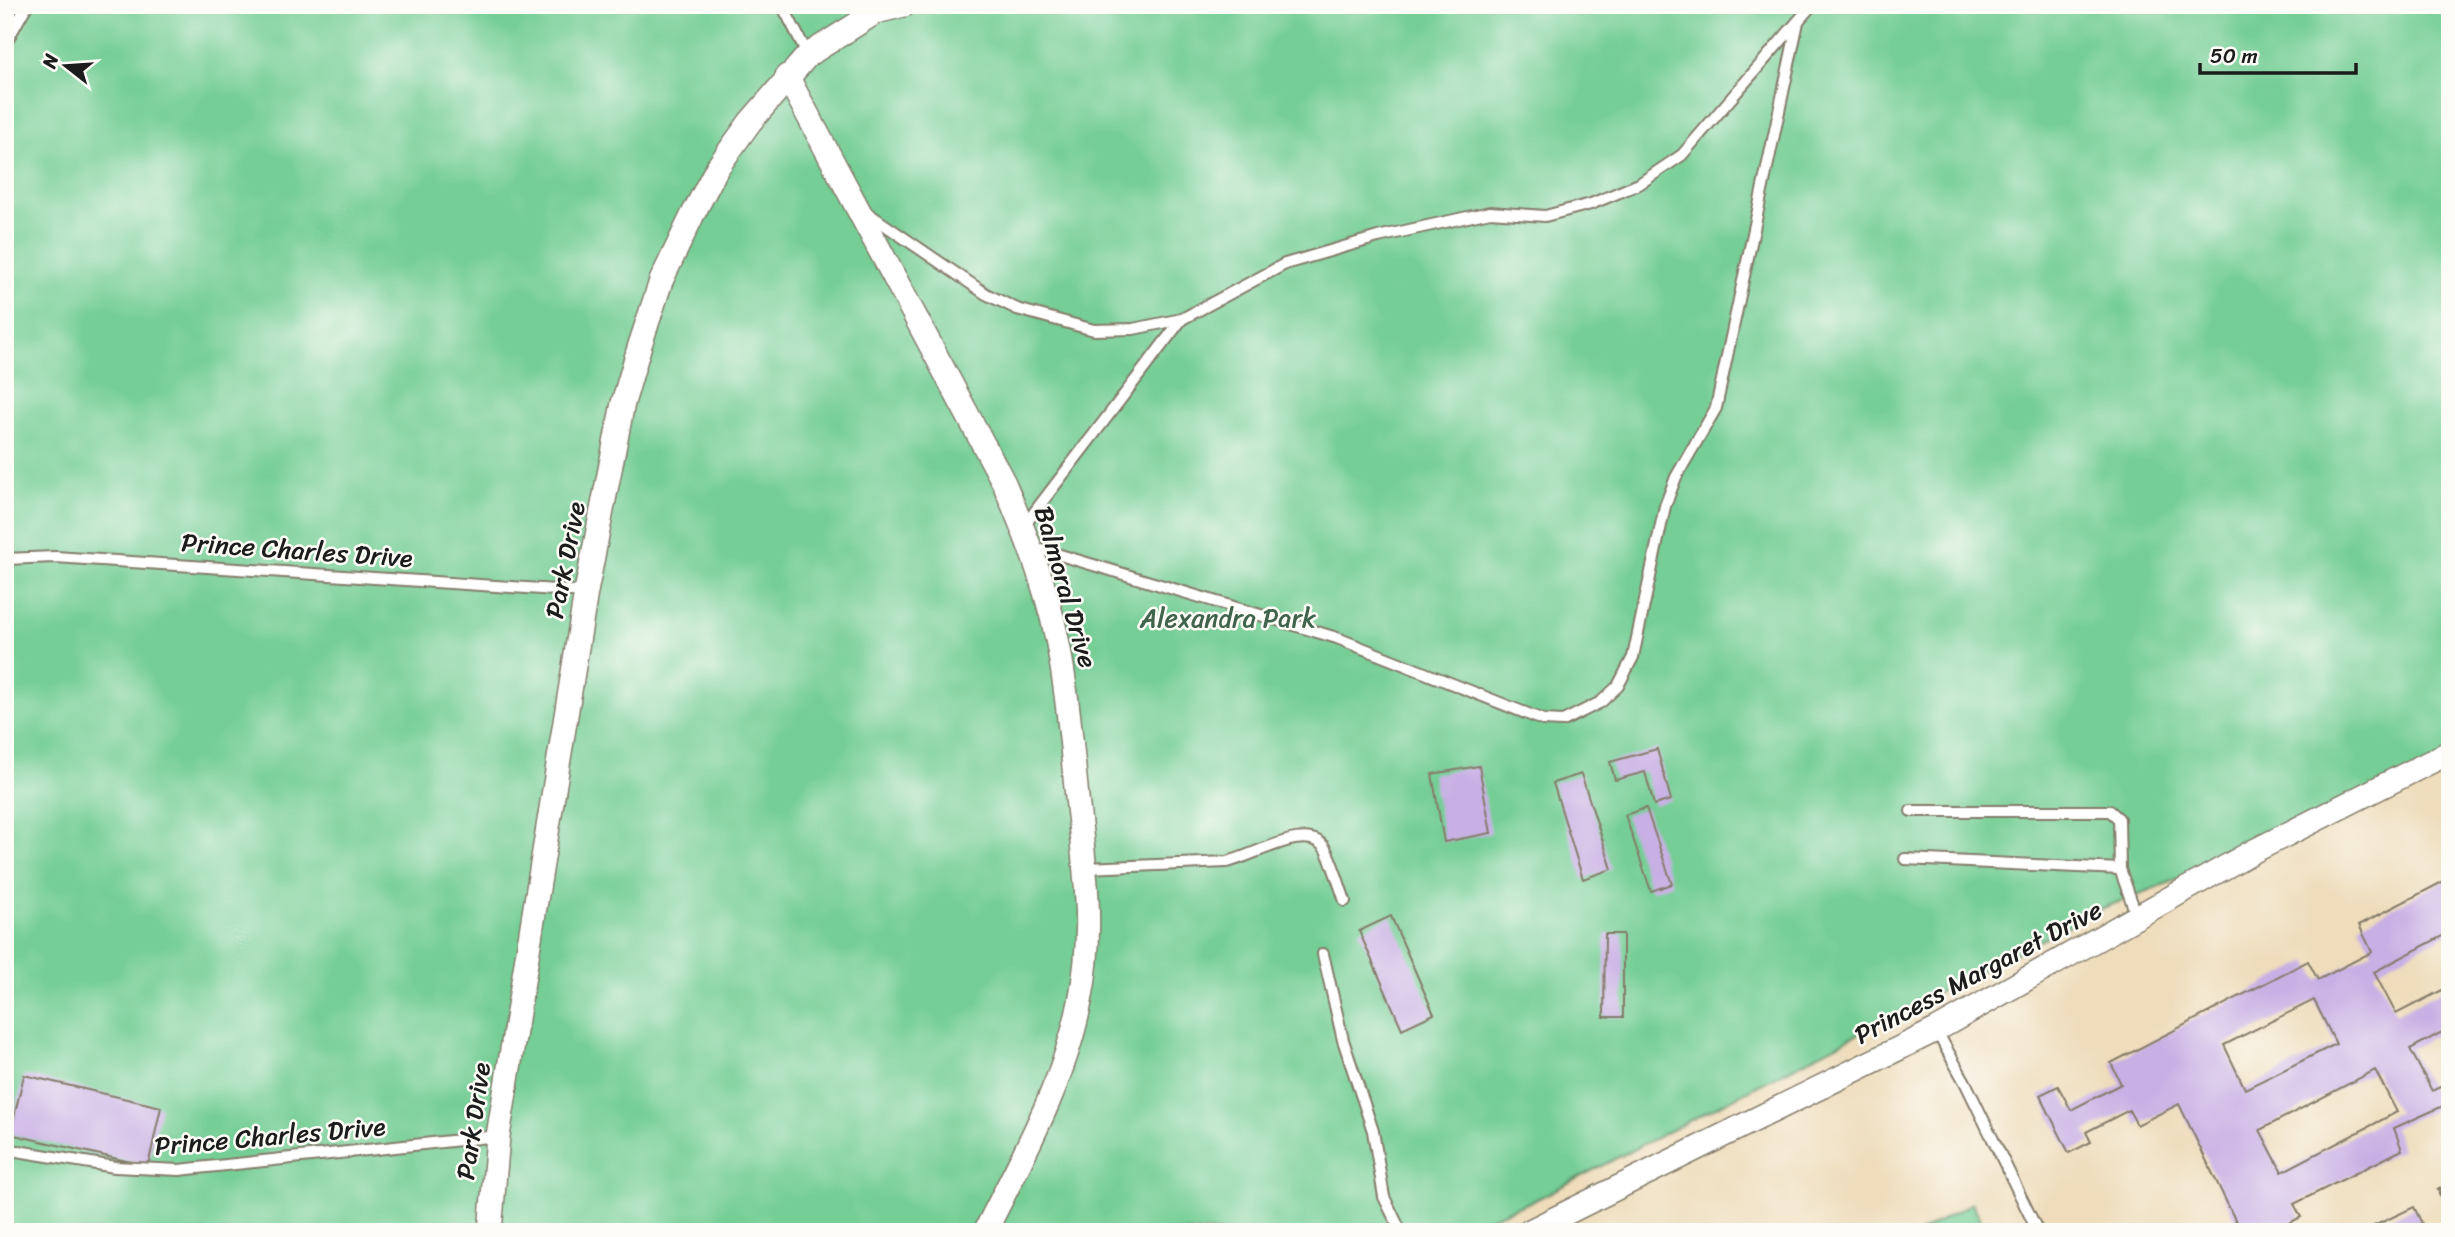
<svg xmlns="http://www.w3.org/2000/svg" width="2455" height="1237" font-family="Sriracha,sans-serif">
<style>
.green{fill:#75ce95;stroke:#487558;stroke-width:2}
.building{fill:#c8afe4;fill-rule:evenodd}
.lines{fill:none;stroke-linecap:round;stroke-linejoin:round}
.service-casing{stroke:#857c6b;stroke-width:14}
.minor-casing{stroke:#857c6b;stroke-width:26}
.path{stroke:#857c6b;stroke-width:3.5;stroke-dasharray:5 5;stroke-linecap:butt}
.service{stroke:#fff;stroke-width:10}
.minor{stroke:#fff;stroke-width:23}
.labels{text-anchor:middle;stroke-width:5;stroke-linejoin:round;paint-order:stroke}
.street-label{font-size:26px;fill:#1c1c1c;stroke:#fdfcf7}
.park-label{font-size:26px;fill:#40634c;stroke:#fdfcf7}
</style>
<rect width="100%" height="100%" fill="#fdfcf7"/>
<filter id="ink" filterUnits="userSpaceOnUse"><feTurbulence type="fractalNoise" baseFrequency=".0143" numOctaves="2"/><feDisplacementMap in="SourceGraphic" scale="14" xChannelSelector="R" yChannelSelector="G"/><feConvolveMatrix kernelMatrix="1 2 1 2 8 2 1 2 1" color-interpolation-filters="sRGB"/></filter>
<filter id="wash" filterUnits="userSpaceOnUse"><feTurbulence type="fractalNoise" baseFrequency=".00686" numOctaves="4" result="noise"/><feDisplacementMap in="SourceGraphic" scale="28" xChannelSelector="R" yChannelSelector="G"/><feGaussianBlur stdDeviation="1.57" result="paint"/><feColorMatrix in="noise" values="0 0 0 0 0 0 0 0 0 0 0 0 0 0 0 0 0 1.4 0 .05"/><feComposite in="paint" operator="in"/></filter>
<g filter="url(#wash)">
<rect width="100%" height="100%" fill="#eedcba"/>
<!-- green -->
<g class="green">
<polygon points="5,5 2450,5 2450,755 2367,807 2103,908 1537,1199 1455,1232 5,1232"/>
<polygon points="1972,1203 1988,1232 1920,1232"/>
</g>
<g id="blocks">
<!-- building -->
<g class="building">
<polygon points="1657,749 1671,800 1654,805 1645,772 1615,780 1610,762"/>
<polygon points="1479,766 1491,833 1444,842 1432,774"/>
<polygon points="1581,774 1612,869 1583,879 1553,783"/>
<polygon points="1646,808 1672,884 1651,891 1625,815"/>
<path d="M 2450,878 L 2450,932 L 2374,972 L 2396,1014 L 2450,986 L 2450,1028 L 2410,1049 L 2432,1091 L 2450,1082 L 2450,1103 L 2394,1128 L 2402,1150 L 2294,1204 L 2301,1217 L 2272,1232 L 2241,1232 L 2179,1104 L 2137,1125 L 2129,1110 L 2086,1132 L 2091,1142 L 2069,1153 L 2040,1095 L 2058,1086 L 2071,1110 L 2121,1084 L 2111,1063 L 2308,961 L 2318,980 L 2372,952 L 2359,925 ZM 2314,1000 L 2336,1044 L 2245,1089 L 2224,1045 ZM 2375,1070 L 2397,1112 L 2282,1172 L 2260,1130 Z"/>
<polygon points="1391,916 1434,1014 1402,1029 1359,931"/>
<polygon points="1605,934 1623,934 1623,1017 1604,1017"/>
<polygon points="24,1075 161,1107 148,1166 10,1134"/>
<polygon points="2414,1207 2426,1232 2361,1232"/>
</g>
</g>
</g>
<g filter="url(#ink)">
<use href="#blocks" fill-opacity="0" stroke="#857c6b" stroke-width="2"/>
<g class="lines">
<!-- service casing -->
<g class="service-casing">
<g id="service">
<polyline points="782,5 808,55"/>
<polyline points="5,44 27,5"/>
<polyline points="866,212 986,294 1017,309 1094,330 1133,329 1182,319 1285,264 1378,237 1490,212 1545,216 1591,204 1639,184 1682,155 1812,5"/>
<polyline points="1023,527 1182,319"/>
<polyline points="1030,546 1337,638 1543,720 1563,721 1601,702 1618,686 1633,657 1665,506 1676,477 1716,408 1798,22"/>
<polyline points="5,559 55,557 586,592"/>
<polyline points="1911,811 2110,811 2119,819 2120,869 2137,917"/>
<polyline points="1905,859 2120,869"/>
<path d="M 1086,868 L 1227,862 C 1255,856 1310,820 1326,850 C 1334,866 1339,884 1345,901"/>
<polyline points="1323,954 1343,1040 1373,1131 1384,1197 1401,1232"/>
<polyline points="1936,1030 1966,1084 2038,1232"/>
<polyline points="5,1149 115,1167 179,1170 498,1136"/>
</g>
</g>
<!-- minor casing -->
<g class="minor-casing">
<g id="minor">
<path d="M 787,76 L 1004,483 C 1025,533 1046,585 1057,639 C 1068,694 1072,751 1078,807 C 1086,876 1094,933 1080,1002 C 1064,1084 1022,1157 985,1232"/>
<polyline points="490,1232 498,1136 586,592 623,403 639,348 661,281 692,216 717,168 750,122 808,55 876,12 904,5"/>
<polyline points="1528,1232 1936,1030 2252,852 2450,752"/>
</g>
</g>
<!-- path -->
<g class="path">
<polyline points="2437,1190 2450,1183"/>
<polyline points="2450,1201 2437,1190 2450,1207"/>
</g>
<!-- service -->
<use href="#service" class="service"/>
<!-- minor -->
<use href="#minor" class="minor"/>
</g>
</g>
<g class="labels">
<!-- street labels -->
<g class="street-label">
<text transform="translate(297 550) rotate(4)" y="9">Prince Charles Drive</text>
<text transform="translate(565 560) rotate(-79)" y="9">Park Drive</text>
<text transform="translate(1066 587) rotate(74)" y="9">Balmoral Drive</text>
<text transform="translate(1978 972) rotate(-28)" y="9">Princess Margaret Drive</text>
<text transform="translate(473 1121) rotate(-82)" y="9">Park Drive</text>
<text transform="translate(270 1136) rotate(-5)" y="9">Prince Charles Drive</text>
</g>
<!-- park labels -->
<g class="park-label">
<text x="1228" y="627">Alexandra Park</text>
</g>
</g>
<!-- margin -->
<rect width="2455" height="1237" fill="none" stroke="#fdfcf7" stroke-width="28"/>
<!-- north arrow -->
<g transform="translate(66 66) rotate(287)" stroke="#fdfcf7" stroke-width="5" paint-order="stroke">
<path d="M0-5L12 26L0 18L-12 26Z" fill="#1c1c1c"/>
<text y="-10" font-size="19" font-weight="bold" text-anchor="middle" fill="#1c1c1c">N</text>
</g>
<!-- scale -->
<path d="M2200 63v10h156v-10" fill="none" stroke="#1c1c1c" stroke-width="3.5"/>
<text x="2210" y="63" font-size="21" fill="#1c1c1c" stroke="#fdfcf7" stroke-width="5" paint-order="stroke">50 m</text>
</svg>
